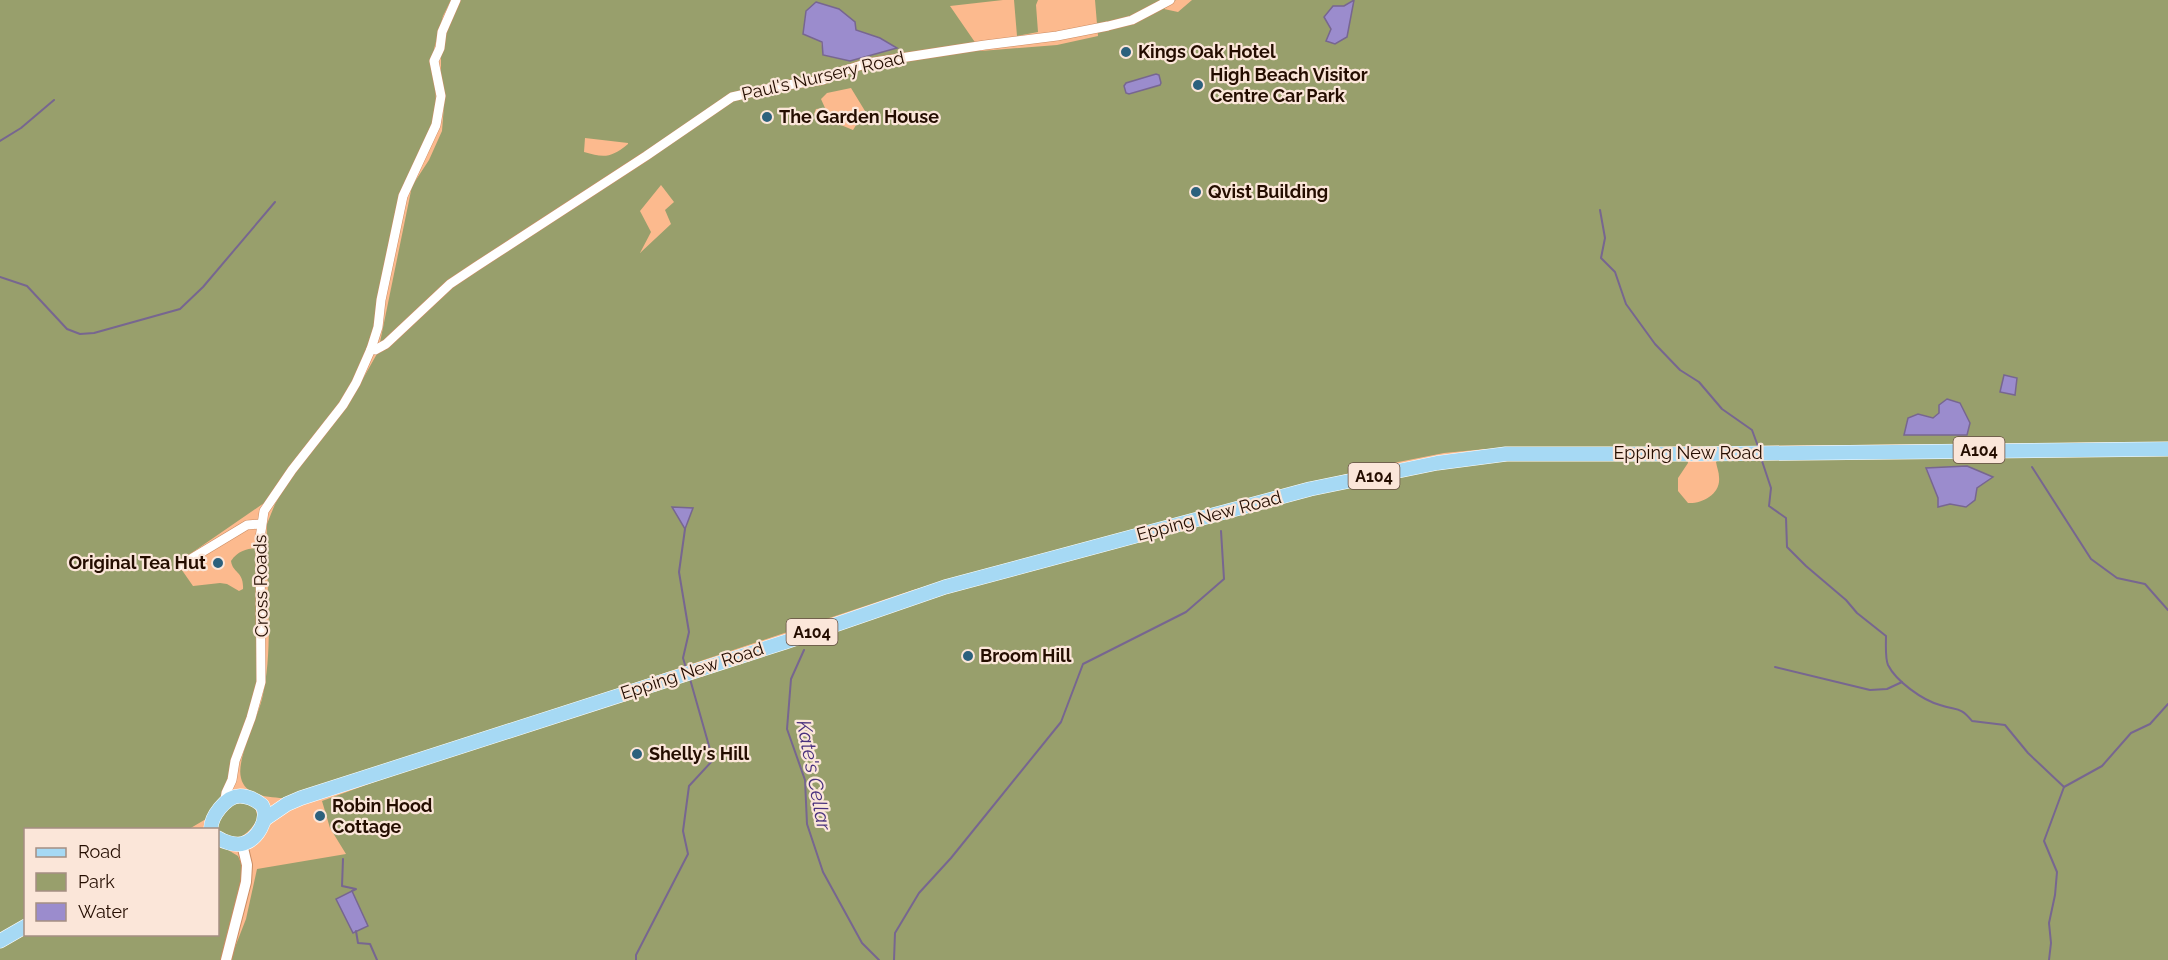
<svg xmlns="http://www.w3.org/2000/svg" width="2168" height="960" font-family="Raleway,sans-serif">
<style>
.green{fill:#989f6c;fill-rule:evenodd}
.water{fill:#9b8ccd;stroke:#776690;stroke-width:1.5}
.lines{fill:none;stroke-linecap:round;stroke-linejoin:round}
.stream{stroke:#776690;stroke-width:2}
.minor-casing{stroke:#cc8c62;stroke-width:10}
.tertiary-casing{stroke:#cc8c62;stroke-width:12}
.primary-casing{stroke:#fff;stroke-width:15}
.minor{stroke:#fff;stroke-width:9}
.tertiary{stroke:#fff;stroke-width:10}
.primary{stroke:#a6d9f4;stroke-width:14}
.poi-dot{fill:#2c617d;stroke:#fbe6d9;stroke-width:2}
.labels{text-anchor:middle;stroke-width:4.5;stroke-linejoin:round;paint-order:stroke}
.shield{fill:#fbe6d9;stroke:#644e41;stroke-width:1.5}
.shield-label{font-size:16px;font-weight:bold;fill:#240d00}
.poi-label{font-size:18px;font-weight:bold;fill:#240d00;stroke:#fbe6d9;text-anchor:start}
.street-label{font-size:18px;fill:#240d00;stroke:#fbe6d9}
.water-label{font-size:20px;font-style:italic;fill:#49307e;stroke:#fbe6d9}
</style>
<rect width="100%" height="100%" fill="#fcba8e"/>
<!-- green -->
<g class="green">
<path d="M 0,0 L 451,0 L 443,16 L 434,49 L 436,104 L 434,122 L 407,181 L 375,331 L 353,380 L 335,409 L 264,503 L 177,563 L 193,586 L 220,583 L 227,584 L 239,591 L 243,589 C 244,571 233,574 231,561 C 238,551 246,549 257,548 L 259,664 L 255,692 L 228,781 L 217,807 L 206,819 L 189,829 L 26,830 L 25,920 L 0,935 Z"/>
<path d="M 460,0 L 1003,0 L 950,6 L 981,51 L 1057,45 L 1098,36 L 1095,0 L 1176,0 L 1164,9 L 1178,12 L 1192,0 L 2168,0 L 2168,442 L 1544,448 L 1486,449 L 1444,453 L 1378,466 L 1252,498 L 913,590 L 452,744 L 283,798 C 268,797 245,796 241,778 C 236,760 257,719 262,699 C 275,644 265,581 267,524 L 275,504 L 287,483 L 347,407 L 378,352 L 412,186 L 429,160 L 442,131 L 444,105 L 441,79 L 441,48 L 446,31 ZM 816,2 L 839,9 L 856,30 L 896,48 L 850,61 L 823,55 ZM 851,88 L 865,111 L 853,130 L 814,114 L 816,109 L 825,108 L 821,99 L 827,93 ZM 585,138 L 628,143 L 628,144 C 611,158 604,158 584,152 ZM 661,185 L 674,202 L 665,210 L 671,224 L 640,253 L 651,232 L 640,211 ZM 1939,413 L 1967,435 L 1918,414 L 1933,418 Z"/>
<polygon points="1014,0 1038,0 1036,5 1038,32 1017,36"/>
<path d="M 2168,454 L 2168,960 L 230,960 L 246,919 L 257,869 L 346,854 L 330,828 L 322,801 L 429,762 L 1020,570 L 1374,479 L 1440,466 L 1509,461 L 1687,458 L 1688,463 L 1678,478 L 1678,491 L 1688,503 C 1702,504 1721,494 1719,477 C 1719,472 1717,468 1716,462 L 1718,460 ZM 1926,469 L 1992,477 L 1977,488 L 1966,507 L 1950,504 L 1938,507 L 1938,498 Z"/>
<path d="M 240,801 L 255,807 L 258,818 C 252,829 245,836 234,840 L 218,834 L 218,830 L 215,827 L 230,804 Z"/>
<polygon points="218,844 238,856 246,874 223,960 0,960 0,946 25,931 26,934 218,934"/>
</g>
<!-- water -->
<g class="water">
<polygon points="1354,0 1347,37 1335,44 1326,41 1331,29 1324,17 1333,6 1344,6"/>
<polygon points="816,2 839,9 855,22 856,30 880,38 897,48 850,61 823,55 822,42 803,34 806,11"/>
<polygon points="1156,74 1159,75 1161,83 1160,85 1129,94 1126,93 1124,86 1126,83"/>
<polygon points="2004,375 2017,378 2015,395 2000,392"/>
<polygon points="1947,399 1960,403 1970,423 1967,435 1904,435 1908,418 1918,414 1933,418 1939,413 1939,405"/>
<polygon points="1967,466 1993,477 1977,488 1975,500 1966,507 1950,504 1938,507 1938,498 1926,468"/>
<polygon points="672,507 693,508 685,529"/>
<polygon points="352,891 368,926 353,933 336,899"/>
</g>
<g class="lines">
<!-- stream -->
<g class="stream">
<polyline points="0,141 21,128 54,100"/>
<polyline points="1600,210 1605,238 1601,258 1615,272 1626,304 1655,344 1680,370 1699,382 1722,409 1752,430 1759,449"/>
<polyline points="0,277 27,286 67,329 80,334 94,333 180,309 203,287 275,202"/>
<path d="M 1761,458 L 1771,488 L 1769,506 L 1786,518 L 1787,547 L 1806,566 L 1846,600 L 1857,613 L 1886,636 C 1886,644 1885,658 1888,665 C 1896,681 1922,700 1940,705 C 1957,711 1960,706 1972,721 L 2005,725 L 2028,753 L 2064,787"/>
<polyline points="2032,467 2091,559 2117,578 2145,584 2168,610"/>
<polyline points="685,529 679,572 689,632 683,658 686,668"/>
<polyline points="804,650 791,679 787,729 805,780 807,824 823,872 862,943 879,960"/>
<polyline points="1775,667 1870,690 1887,689 1902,682"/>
<polyline points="343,859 342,886 356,889 352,891"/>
<polyline points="356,931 358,943 370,944 377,960"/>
<polyline points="636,960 636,955 688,854 683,831 689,786 713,760 690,679"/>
<polyline points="894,960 895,933 919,893 951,858 1061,722 1083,664 1186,612 1224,579 1221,531"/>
<polyline points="2049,960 2051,943 2049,923 2055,895 2057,872 2044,841 2064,787 2102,766 2131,733 2150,724 2168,704"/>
</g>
<!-- minor casing -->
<g class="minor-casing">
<g id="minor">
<polyline points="371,349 375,350 386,344 450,284 477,266 646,156 732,97 780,86 823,80 837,73 868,63 985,45 1057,36 1108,26 1132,20 1170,0"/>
<polyline points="179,566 247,525 261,524"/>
<polyline points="224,805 226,793 232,780 235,761 251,718 261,682 260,538 264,511 292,470 343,405 356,383 371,349 378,327 381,300 403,196 436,125 441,96 434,61 440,48 442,32 456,0"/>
</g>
</g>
<!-- tertiary casing -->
<g class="tertiary-casing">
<polyline id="tertiary" points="226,960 246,882 247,865 242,844"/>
</g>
<!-- primary casing -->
<g class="primary-casing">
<g id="primary">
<polyline points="265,819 287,804 301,798 785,642 945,587 1310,489 1437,463 1506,454 1697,454 2168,449"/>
<path d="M 211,830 C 210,817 226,796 240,796 C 248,796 257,801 262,805 C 270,819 257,841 241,844 C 234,845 224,842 218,838"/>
<polyline points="0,941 26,926"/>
</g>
</g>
<!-- minor -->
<use href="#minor" class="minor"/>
<!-- tertiary -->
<use href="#tertiary" class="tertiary"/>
<!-- primary -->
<use href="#primary" class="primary"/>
</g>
<!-- markers -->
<g class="poi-dot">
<circle cx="1126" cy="52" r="6"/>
<circle cx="1198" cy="85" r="6"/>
<circle cx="767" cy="117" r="6"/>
<circle cx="1196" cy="192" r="6"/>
<circle cx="218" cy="563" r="6"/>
<circle cx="968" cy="656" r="6"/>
<circle cx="637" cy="754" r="6"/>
<circle cx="320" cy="816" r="6"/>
</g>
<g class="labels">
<!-- shield labels -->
<g class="shield">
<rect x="1953.5" y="437" width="51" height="26" rx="4.5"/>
<rect x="1348.5" y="463" width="51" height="26" rx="4.5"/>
<rect x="786.5" y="619" width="51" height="26" rx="4.5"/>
</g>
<g class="shield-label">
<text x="1979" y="456">A104</text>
<text x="1374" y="482">A104</text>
<text x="812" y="638">A104</text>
</g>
<!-- poi labels -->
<g class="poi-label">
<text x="1138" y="58">Kings Oak Hotel</text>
<text x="1210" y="81">High Beach Visitor<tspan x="1210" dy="21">Centre Car Park</tspan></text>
<text x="779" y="123">The Garden House</text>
<text x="1208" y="198">Qvist Building</text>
<text x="206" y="569" text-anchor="end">Original Tea Hut</text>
<text x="980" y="662">Broom Hill</text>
<text x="649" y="760">Shelly's Hill</text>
<text x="332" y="812">Robin Hood<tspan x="332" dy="21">Cottage</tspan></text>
</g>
<!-- street labels -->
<g class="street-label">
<text transform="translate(823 76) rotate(-13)" y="6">Paul's Nursery Road</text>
<text x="1688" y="459">Epping New Road</text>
<text transform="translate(1209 516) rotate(-15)" y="6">Epping New Road</text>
<text transform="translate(261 586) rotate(-91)" y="6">Cross Roads</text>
<text transform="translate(692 671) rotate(-18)" y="6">Epping New Road</text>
</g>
<!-- water labels -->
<g class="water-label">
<text transform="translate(814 775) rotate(79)" y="7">Kate's Cellar</text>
</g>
</g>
<!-- legend -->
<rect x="24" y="828" width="195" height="108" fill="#fbe6d9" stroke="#a58f82" stroke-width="1.5"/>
<rect x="36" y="848" width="30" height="9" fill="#a6d9f4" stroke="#a58f82" stroke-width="1.5"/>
<text x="78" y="858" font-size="18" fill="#240d00">Road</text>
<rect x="36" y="873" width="30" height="18" fill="#989f6c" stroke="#a58f82" stroke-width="1.5"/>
<text x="78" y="888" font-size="18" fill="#240d00">Park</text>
<rect x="36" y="903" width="30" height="18" fill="#9b8ccd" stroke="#a58f82" stroke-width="1.5"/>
<text x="78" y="918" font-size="18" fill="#240d00">Water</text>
</svg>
